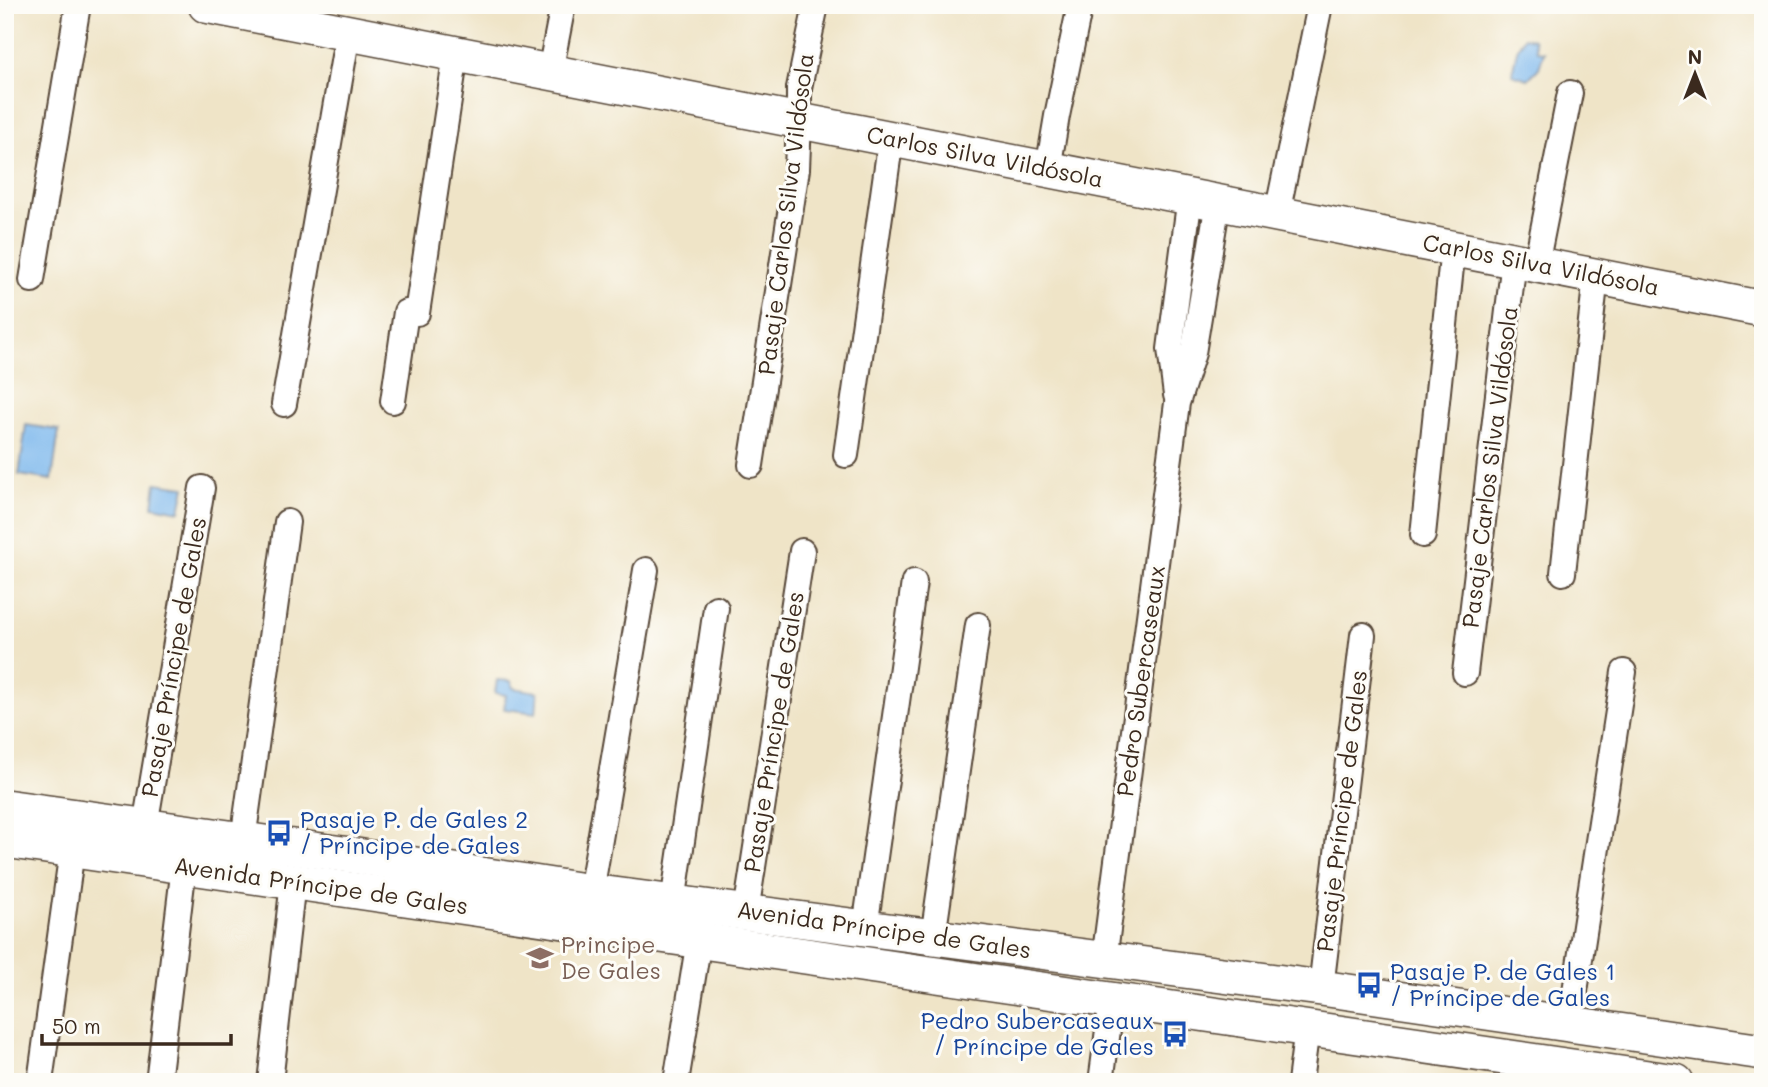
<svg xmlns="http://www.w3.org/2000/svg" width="1768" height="1087" font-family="Mali,sans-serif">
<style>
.water{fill:#7bb7ed;stroke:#5b7086;stroke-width:2}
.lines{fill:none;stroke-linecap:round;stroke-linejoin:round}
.street-casing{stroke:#564637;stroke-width:28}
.secondary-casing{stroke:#564637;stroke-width:38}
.street{stroke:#fff;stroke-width:24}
.secondary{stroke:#fff;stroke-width:35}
.labels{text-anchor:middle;stroke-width:6;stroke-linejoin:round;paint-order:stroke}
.street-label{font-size:23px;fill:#3b2a1e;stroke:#fdfcf7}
.transit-label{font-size:23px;fill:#164399;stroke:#fdfcf7;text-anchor:start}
.education-label{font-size:23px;fill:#785e54;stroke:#fdfcf7;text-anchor:start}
</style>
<rect width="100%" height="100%" fill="#fdfcf7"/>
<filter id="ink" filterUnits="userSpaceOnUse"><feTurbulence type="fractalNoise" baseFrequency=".0143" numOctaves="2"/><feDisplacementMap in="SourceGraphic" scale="14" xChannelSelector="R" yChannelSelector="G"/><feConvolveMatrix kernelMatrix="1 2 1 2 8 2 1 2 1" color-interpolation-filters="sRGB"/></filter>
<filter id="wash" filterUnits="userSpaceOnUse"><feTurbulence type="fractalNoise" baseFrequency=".00686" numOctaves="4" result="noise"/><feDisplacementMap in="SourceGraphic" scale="28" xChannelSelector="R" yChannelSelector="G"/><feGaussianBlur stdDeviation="1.57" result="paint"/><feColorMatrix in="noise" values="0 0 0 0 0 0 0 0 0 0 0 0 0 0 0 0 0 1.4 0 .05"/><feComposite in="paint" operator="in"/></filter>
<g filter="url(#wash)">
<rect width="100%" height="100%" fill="#efe4c7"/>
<!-- water -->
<g class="water">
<polygon points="1524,37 1534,39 1537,51 1544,52 1539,68 1528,79 1512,74 1517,50"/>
<polygon points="26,425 59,430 52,480 19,475"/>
<polygon points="156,483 185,487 180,511 153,506"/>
<polygon points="497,680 511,681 513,688 538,692 536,713 504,709 506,695 495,693"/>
</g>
</g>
<g filter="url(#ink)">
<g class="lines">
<!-- street casing -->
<g class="street-casing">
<g id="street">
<polyline points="550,72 563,5"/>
<polyline points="1048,169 1057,116 1080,5"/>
<polyline points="1277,214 1320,5"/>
<polyline points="1536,265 1570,93"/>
<polyline points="32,280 78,5"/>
<polyline points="1176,395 1170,349 1190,196"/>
<polyline points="393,401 406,312 417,313 456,54"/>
<polyline points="284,404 348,33"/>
<polyline points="846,455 891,138"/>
<polyline points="751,465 797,169 799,120 799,88 816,5"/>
<polyline points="1423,535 1453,248"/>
<polyline points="1563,573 1596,276"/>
<polyline points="1465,673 1514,260"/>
<polyline points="145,826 202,488"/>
<polyline points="243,840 287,522"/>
<polyline points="591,892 646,570"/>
<polyline points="673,903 716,608"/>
<polyline points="746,912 802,551"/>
<polyline points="865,928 914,582"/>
<polyline points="933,937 978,625"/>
<polyline points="1104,960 1177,403 1193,353 1218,202"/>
<polyline points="1321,988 1363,635"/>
<polyline points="1570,1024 1624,672"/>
<polyline points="40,1082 72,850"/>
<polyline points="158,1082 184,866"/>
<polyline points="270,1082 293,882"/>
<polyline points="676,1082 699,940"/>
<polyline points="1101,1082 1112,1000"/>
<polyline points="1300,1082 1307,1028"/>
</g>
</g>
<!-- secondary casing -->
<g class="secondary-casing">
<g id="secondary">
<polyline points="206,5 1763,309"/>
<polyline points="5,807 350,855 591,892 1321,988 1763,1052"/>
<polyline points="5,840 1676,1082"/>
</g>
</g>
<!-- street -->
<use href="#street" class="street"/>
<!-- secondary -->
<use href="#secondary" class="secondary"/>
</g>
</g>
<!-- icons -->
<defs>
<g id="bus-bare" transform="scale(2.1)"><path d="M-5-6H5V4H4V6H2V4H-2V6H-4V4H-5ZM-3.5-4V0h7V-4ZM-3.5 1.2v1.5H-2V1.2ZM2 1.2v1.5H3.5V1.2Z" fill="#1a4fb4" stroke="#fdfcf7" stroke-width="2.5" paint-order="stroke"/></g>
<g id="school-bare" transform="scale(2.1)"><path d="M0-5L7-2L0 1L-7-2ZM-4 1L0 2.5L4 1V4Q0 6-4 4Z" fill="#8d6e63" stroke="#fdfcf7" stroke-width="2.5" paint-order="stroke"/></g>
</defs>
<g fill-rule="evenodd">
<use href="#bus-bare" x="279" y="833"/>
<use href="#school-bare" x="540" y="958"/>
<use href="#bus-bare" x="1369" y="985"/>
<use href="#bus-bare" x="1175" y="1034"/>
</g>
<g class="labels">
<!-- street labels -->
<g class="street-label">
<text transform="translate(985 157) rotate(11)" y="8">Carlos Silva Vildósola</text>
<text transform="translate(786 214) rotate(-83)" y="8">Pasaje Carlos Silva Vildósola</text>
<text transform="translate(1541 265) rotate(11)" y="8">Carlos Silva Vildósola</text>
<text transform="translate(1490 467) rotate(-83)" y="8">Pasaje Carlos Silva Vildósola</text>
<text transform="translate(174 657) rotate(-80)" y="8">Pasaje Príncipe de Gales</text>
<text transform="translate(1141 681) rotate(-82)" y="8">Pedro Subercaseaux</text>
<text transform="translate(774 732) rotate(-81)" y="8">Pasaje Príncipe de Gales</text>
<text transform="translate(1342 811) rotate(-83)" y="8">Pasaje Príncipe de Gales</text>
<text transform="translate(321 886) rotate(8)" y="8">Avenida Príncipe de Gales</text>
<text transform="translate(884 930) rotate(8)" y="8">Avenida Príncipe de Gales</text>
</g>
<!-- transit labels -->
<g class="transit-label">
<text x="300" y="828">Pasaje P. de Gales 2<tspan x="300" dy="26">/ Príncipe de Gales</tspan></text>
<text x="1390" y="980">Pasaje P. de Gales 1<tspan x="1390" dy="26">/ Príncipe de Gales</tspan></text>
<text x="1154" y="1029" text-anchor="end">Pedro Subercaseaux<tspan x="1154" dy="26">/ Príncipe de Gales</tspan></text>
</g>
<!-- education labels -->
<g class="education-label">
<text x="561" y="953">Principe<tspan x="561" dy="26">De Gales</tspan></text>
</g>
</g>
<!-- margin -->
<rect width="1768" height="1087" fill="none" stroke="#fdfcf7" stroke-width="28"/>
<!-- north arrow -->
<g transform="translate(1695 74)" stroke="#fdfcf7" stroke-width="5" paint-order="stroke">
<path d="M0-5L12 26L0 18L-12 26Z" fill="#3b2a1e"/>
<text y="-10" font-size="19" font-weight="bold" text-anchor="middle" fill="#3b2a1e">N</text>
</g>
<!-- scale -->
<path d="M42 1034v10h189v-10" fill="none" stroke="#3b2a1e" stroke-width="3.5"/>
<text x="52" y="1034" font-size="21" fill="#3b2a1e" stroke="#fdfcf7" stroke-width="5" paint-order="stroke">50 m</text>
</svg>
